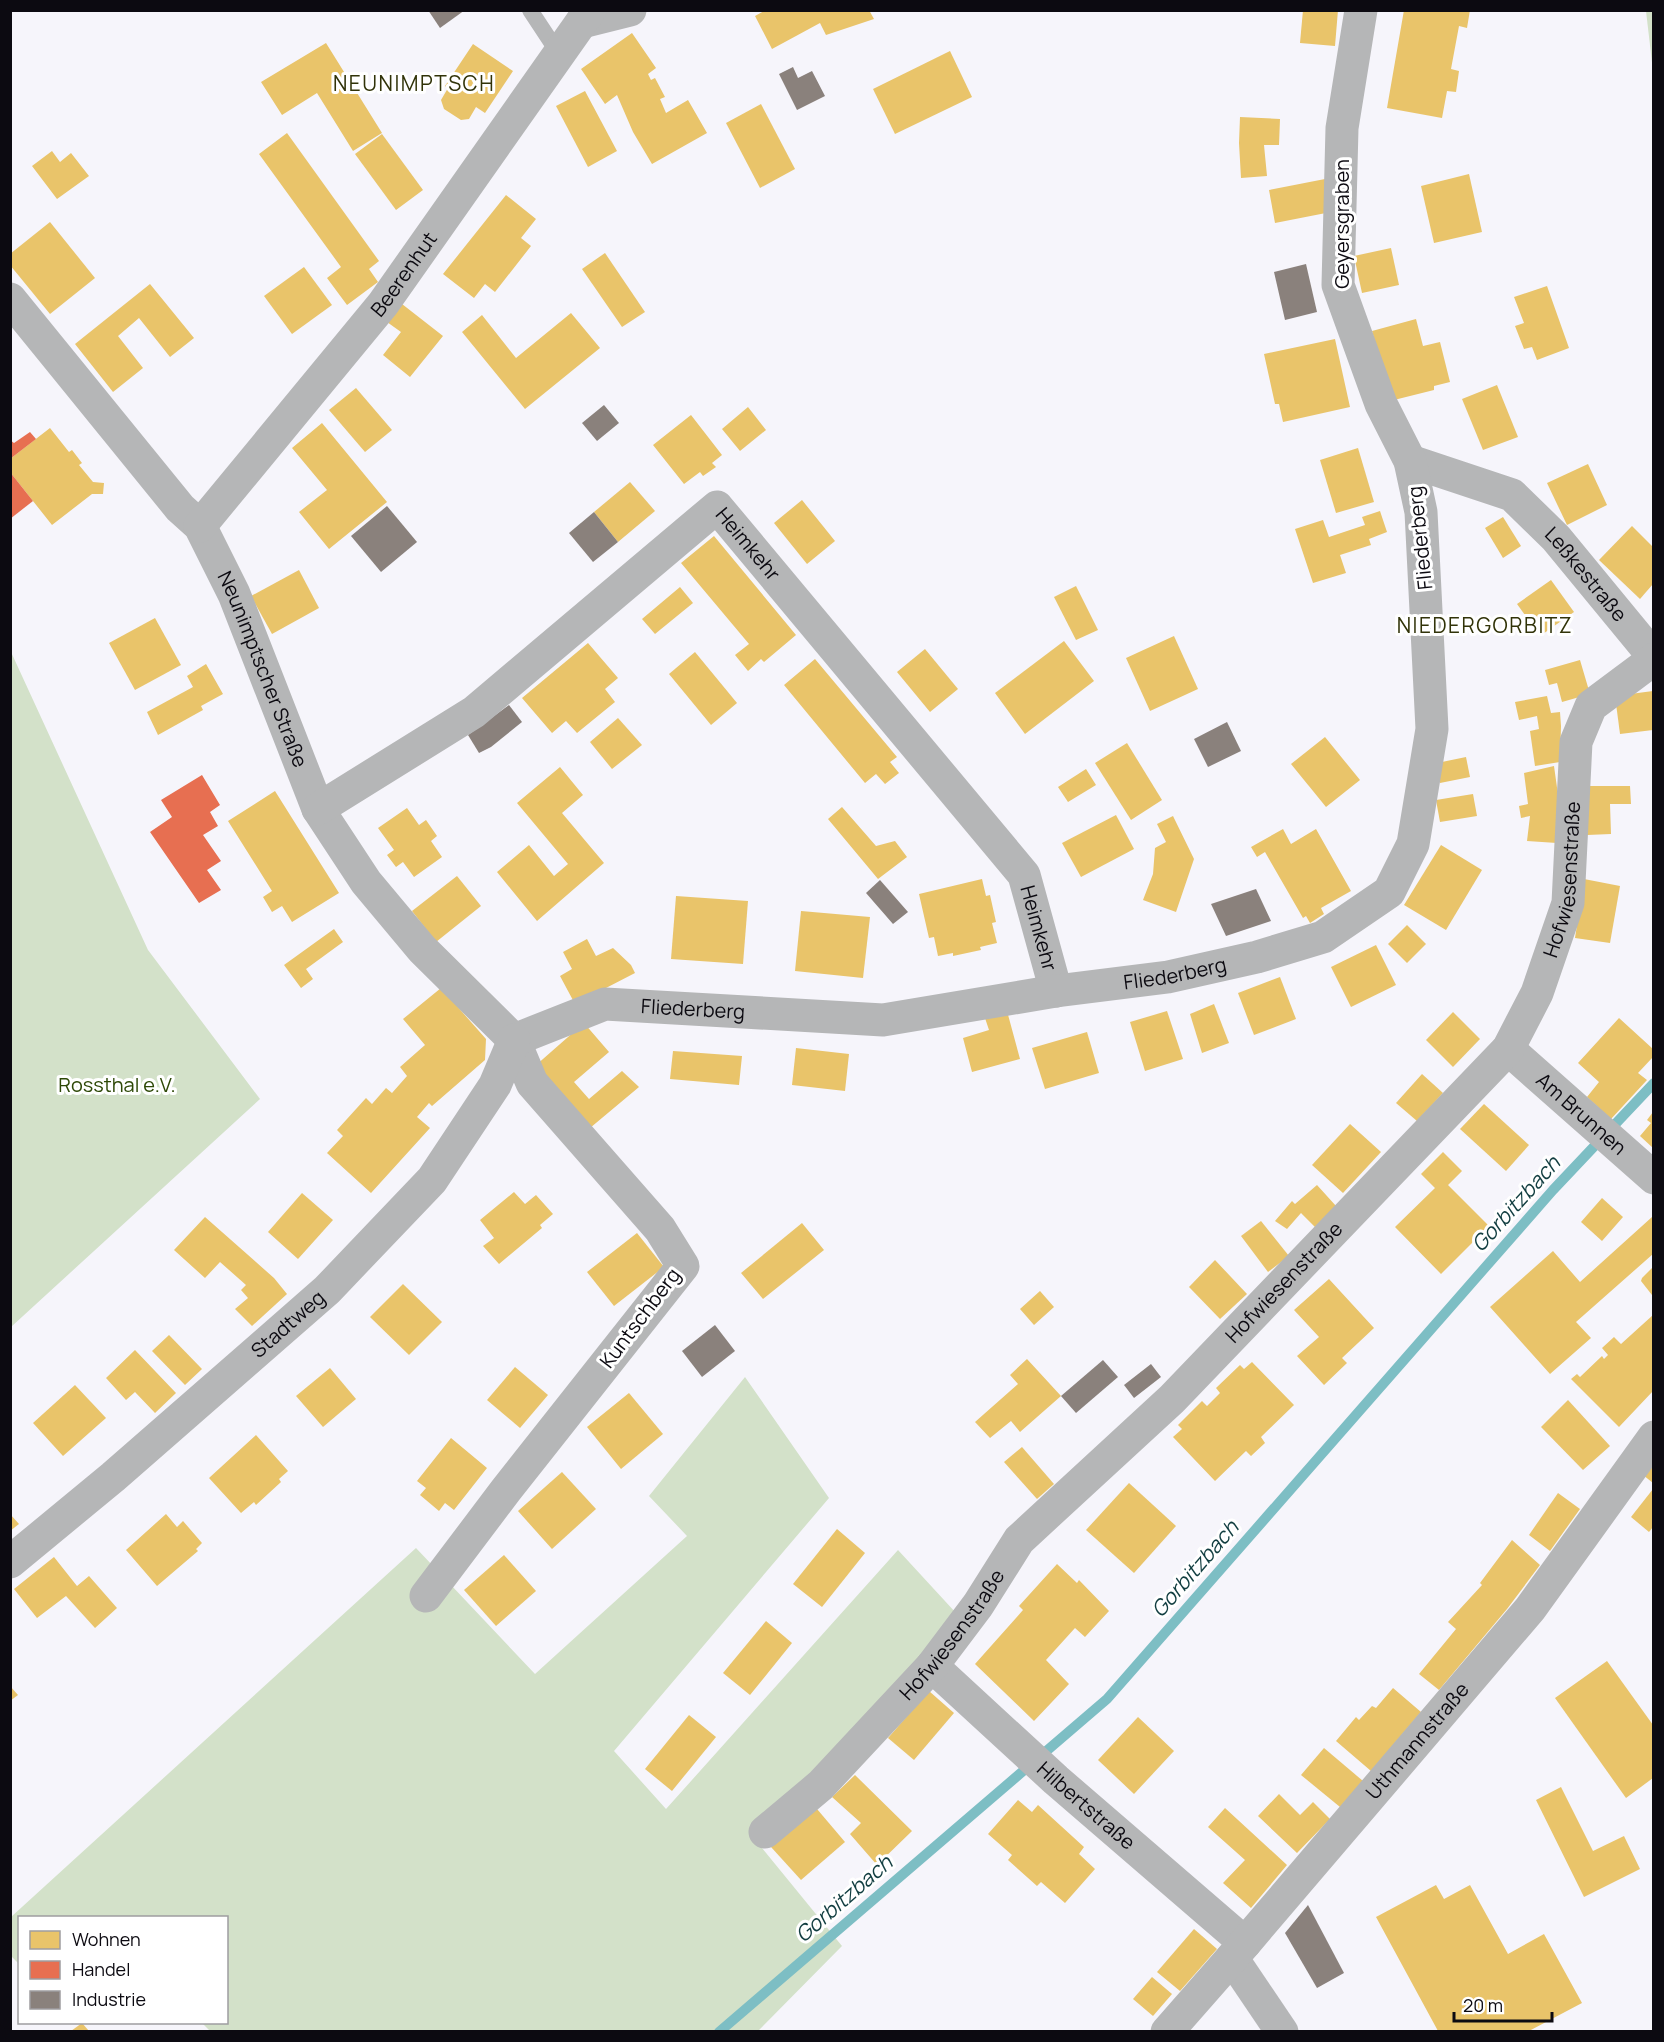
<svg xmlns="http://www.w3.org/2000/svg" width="1664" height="2042" font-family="Manrope,sans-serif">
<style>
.green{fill:#d3e1c9}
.homes{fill:#e9c46a}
.shops{fill:#e76f51}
.industry{fill:#8a817c}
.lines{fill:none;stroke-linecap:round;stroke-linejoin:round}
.stream{stroke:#7dbec4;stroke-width:10}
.lane{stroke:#b5b6b7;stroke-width:16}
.street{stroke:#b5b6b7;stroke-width:33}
.labels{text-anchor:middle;stroke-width:6;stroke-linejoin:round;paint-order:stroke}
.street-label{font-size:20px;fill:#0c0a11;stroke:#fff}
.park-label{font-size:20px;fill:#2d4806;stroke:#fff}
.neighbourhood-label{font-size:21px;letter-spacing:1.5px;fill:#313309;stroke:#fff}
.water-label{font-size:21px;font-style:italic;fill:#113d40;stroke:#fff}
</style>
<rect width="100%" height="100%" fill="#f6f5fb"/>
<!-- green -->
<g class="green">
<polygon points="1646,11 1653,11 1653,71"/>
<polygon points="11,652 148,950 260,1099 11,1327"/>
<polygon points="745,1377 829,1498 614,1751 666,1809 898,1550 956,1613 762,1848 842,1946 758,2031 210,2031 202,2023 226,2022 226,1918 20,1918 19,1964 11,1956 11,1917 416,1548 535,1674 687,1536 649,1496"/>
</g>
<!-- homes -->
<g class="homes">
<polygon points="766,10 869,10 874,19 826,35 820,23 772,49 755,16"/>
<polygon points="1303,10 1338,10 1335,46 1300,43"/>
<polygon points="1404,10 1470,10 1467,28 1459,26 1451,69 1459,71 1456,92 1447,91 1442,118 1387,108"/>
<polygon points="632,33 656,68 648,74 651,80 655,78 665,97 660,99 666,113 688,100 707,133 652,164 633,132 617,95 605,104 581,69"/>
<polygon points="326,43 382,133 353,151 317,93 282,115 261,82"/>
<polygon points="473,44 513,71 485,113 476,107 469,119 461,120 444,109 441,100 448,88 445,86"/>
<polygon points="950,51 972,97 895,134 873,89"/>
<polygon points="585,91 617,151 588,167 556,106"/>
<polygon points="761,104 795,169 760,188 726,123"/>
<polygon points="1240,117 1280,119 1279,145 1264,145 1267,176 1241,178 1239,143"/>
<polygon points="287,133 379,261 369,269 378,282 347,305 327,278 341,267 259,154"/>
<polygon points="382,134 423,190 396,210 355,154"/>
<polygon points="52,151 60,162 71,153 89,176 57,199 32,166"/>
<polygon points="1469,174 1482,232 1434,243 1421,186"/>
<polygon points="1325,179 1331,212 1275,223 1269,190"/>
<polygon points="506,195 536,219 521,238 531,246 495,292 485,284 474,298 443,274"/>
<polygon points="50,222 95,278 50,314 10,265 10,254"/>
<polygon points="1391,248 1399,285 1362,293 1354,256"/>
<polygon points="605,253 645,312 622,327 582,269"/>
<polygon points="304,267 332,305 292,334 264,296"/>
<polygon points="150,284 194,338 170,357 139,318 118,336 143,368 113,392 75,344"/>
<polygon points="1547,286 1569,348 1537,360 1532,347 1524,349 1515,326 1524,323 1514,297"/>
<polygon points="402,304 443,336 410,377 383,355 401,332 387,322"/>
<polygon points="571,313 600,348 525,409 462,332 482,315 516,358"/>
<polygon points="1416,319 1423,346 1440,342 1450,382 1434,386 1434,390 1390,401 1372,331"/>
<polygon points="1335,339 1350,407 1283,422 1279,404 1275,404 1264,354"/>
<polygon points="1497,385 1518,437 1483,450 1462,399"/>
<polygon points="356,388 392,430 365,452 329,410"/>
<polygon points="748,407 766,430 740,451 722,429"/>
<polygon points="691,415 722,455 712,463 716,467 703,476 700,472 684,484 653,445"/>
<polygon points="322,423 387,502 329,549 299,512 327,490 292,448"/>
<polygon points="50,428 69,452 72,450 82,463 79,465 93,482 104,483 103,494 92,494 52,525 10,472 10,459"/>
<polygon points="1358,448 1374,502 1336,513 1320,460"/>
<polygon points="1588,464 1607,505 1567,525 1547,483"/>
<polygon points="630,482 655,511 618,542 594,512"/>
<polygon points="802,500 835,541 807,564 774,523"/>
<polygon points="1380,511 1387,532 1369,539 1371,545 1340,555 1346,573 1313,583 1295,529 1323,520 1329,537 1365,525 1362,517"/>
<polygon points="1503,517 1521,546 1503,558 1485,528"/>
<polygon points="1632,526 1653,547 1653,584 1640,599 1599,560"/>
<polygon points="714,536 796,635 764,662 761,659 748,671 735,655 749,644 681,563"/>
<polygon points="299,570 319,608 272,634 251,596"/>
<polygon points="1551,580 1574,612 1540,636 1517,604"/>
<polygon points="1076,586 1098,630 1076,640 1054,597"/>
<polygon points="680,587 693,603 655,634 642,619"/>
<polygon points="155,618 181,665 135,690 109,643"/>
<polygon points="1174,636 1198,689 1150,711 1126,658"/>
<polygon points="1064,641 1094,681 1025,734 995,693"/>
<polygon points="588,643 618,678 605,689 615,702 577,733 566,721 552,733 522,698"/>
<polygon points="925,649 958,689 930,712 897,672"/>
<polygon points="695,652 737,703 711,725 669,674"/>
<polygon points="815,659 897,757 890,762 899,773 885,784 876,774 865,783 784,685"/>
<polygon points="1580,660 1590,694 1562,702 1557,683 1549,685 1545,670"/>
<polygon points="206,664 223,694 201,706 203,710 158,735 147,712 193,687 187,676"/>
<polygon points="1653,691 1653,730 1620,734 1615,696"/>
<polygon points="1547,696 1551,713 1560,712 1561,726 1560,762 1535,766 1530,731 1539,729 1537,716 1519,720 1515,702"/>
<polygon points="618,718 642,745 612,769 590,742"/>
<polygon points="1325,737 1360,780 1326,807 1291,764"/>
<polygon points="1127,743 1162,800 1131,820 1095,763"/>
<polygon points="1466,757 1470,777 1440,783 1437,763"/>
<polygon points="1554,766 1560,809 1557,843 1527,841 1530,816 1521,818 1519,806 1528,804 1524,773"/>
<polygon points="560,767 583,795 562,813 604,863 537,921 497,872 529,845 554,876 568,864 517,803"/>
<polygon points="1086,769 1096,785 1068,802 1058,787"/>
<polygon points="1586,786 1630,786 1631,804 1610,804 1611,834 1587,835"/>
<polygon points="275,791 339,893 292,922 282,906 272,912 263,897 272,891 228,821"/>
<polygon points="1473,794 1477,816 1440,822 1436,800"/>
<polygon points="842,807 876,846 895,841 907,857 878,879 828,819"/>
<polygon points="407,808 419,825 426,820 437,836 431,841 442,857 414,877 403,862 396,867 387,855 394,850 378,828"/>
<polygon points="1116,815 1134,849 1081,877 1062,843"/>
<polygon points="1173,816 1194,859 1176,912 1143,900 1153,874 1155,848 1166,842 1157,824"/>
<polygon points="1283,829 1291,844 1316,829 1351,891 1321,908 1324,914 1310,923 1306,916 1303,918 1265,852 1257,857 1251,847"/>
<polygon points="1441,845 1482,870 1446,930 1404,905"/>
<polygon points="457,876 481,906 436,942 412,911"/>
<polygon points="982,879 986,896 990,895 996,922 992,923 997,943 980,947 981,950 953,956 953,953 938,956 934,937 929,938 919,894"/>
<polygon points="1584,879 1620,886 1610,943 1575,938"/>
<polygon points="676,896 748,901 743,964 671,959"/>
<polygon points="801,911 870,917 863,978 795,971"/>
<polygon points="1407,925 1426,944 1407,963 1388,944"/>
<polygon points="334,929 343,942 306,969 313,979 301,988 284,965"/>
<polygon points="587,939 596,956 613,948 631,965 635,973 575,1004 560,976 572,969 563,952"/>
<polygon points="1376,945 1396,985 1351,1007 1331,967"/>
<polygon points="1280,977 1296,1019 1254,1035 1238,993"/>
<polygon points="441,988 486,1039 485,1060 432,1106 429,1103 417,1117 430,1128 371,1193 327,1153 343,1136 337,1130 366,1098 372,1104 386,1088 392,1093 407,1076 400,1067 425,1045 403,1019"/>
<polygon points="1214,1004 1229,1043 1202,1053 1190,1014"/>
<polygon points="1007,1011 1020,1059 972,1072 963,1038 989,1030 985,1018"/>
<polygon points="1167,1011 1183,1059 1145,1071 1130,1022"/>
<polygon points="1453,1012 1480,1039 1453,1067 1426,1040"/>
<polygon points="1619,1018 1653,1049 1653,1057 1638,1073 1647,1080 1611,1119 1587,1097 1599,1082 1578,1063"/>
<polygon points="584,1023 609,1052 574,1082 589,1099 622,1071 639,1087 590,1128 535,1066"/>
<polygon points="1087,1032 1099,1073 1045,1089 1032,1048"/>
<polygon points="796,1048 849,1054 845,1091 792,1085"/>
<polygon points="673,1051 742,1056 739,1085 670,1079"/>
<polygon points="1422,1074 1443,1093 1417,1121 1396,1103"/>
<polygon points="1484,1104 1529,1145 1506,1171 1460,1129"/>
<polygon points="1653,1112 1653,1148 1640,1136 1651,1123 1647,1120"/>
<polygon points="1350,1124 1381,1152 1343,1193 1312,1165"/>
<polygon points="1443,1152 1462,1171 1448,1185 1489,1226 1441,1274 1395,1227 1435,1188 1421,1174"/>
<polygon points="1317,1185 1336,1206 1315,1227 1301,1213 1287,1229 1275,1221 1292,1201 1295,1204"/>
<polygon points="514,1192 525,1204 536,1195 553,1214 540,1225 542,1228 499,1264 483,1246 494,1238 480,1220"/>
<polygon points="302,1193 333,1220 298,1259 268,1232"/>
<polygon points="1602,1198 1623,1217 1602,1241 1581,1222"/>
<polygon points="205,1217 274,1278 287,1294 252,1326 235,1309 248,1298 241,1290 246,1285 220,1262 205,1278 174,1250"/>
<polygon points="1652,1217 1653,1254 1576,1322 1591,1338 1550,1374 1490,1307 1553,1251 1580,1282"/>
<polygon points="1261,1221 1289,1256 1268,1272 1241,1236"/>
<polygon points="802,1223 824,1250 763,1299 741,1273"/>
<polygon points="637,1233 664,1267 614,1306 587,1272"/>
<polygon points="1215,1260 1247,1294 1220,1319 1189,1287"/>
<polygon points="1653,1267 1653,1293 1652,1295 1641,1281 1642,1278"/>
<polygon points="1329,1279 1374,1328 1342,1358 1347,1363 1324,1385 1297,1356 1319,1337 1294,1310"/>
<polygon points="403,1284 442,1322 409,1355 370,1317"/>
<polygon points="1040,1291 1054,1307 1034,1325 1020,1309"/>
<polygon points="1653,1315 1653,1391 1619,1427 1571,1379 1577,1374 1580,1377 1602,1356 1604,1359 1608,1355 1602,1348 1614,1337 1621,1344"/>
<polygon points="169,1335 202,1369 185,1385 152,1351"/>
<polygon points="135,1350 176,1393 155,1413 135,1392 126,1400 106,1378"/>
<polygon points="1027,1359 1061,1396 1020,1432 1011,1421 990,1438 975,1422 1018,1384 1010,1375"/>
<polygon points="1252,1362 1294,1405 1261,1437 1265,1443 1251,1456 1246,1451 1215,1481 1173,1437 1182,1429 1178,1425 1202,1401 1207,1406 1220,1393 1216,1388 1240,1365 1244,1369"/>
<polygon points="515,1367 548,1395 520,1428 487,1400"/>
<polygon points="330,1368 356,1399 323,1427 296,1396"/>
<polygon points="75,1385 106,1418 63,1456 33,1423"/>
<polygon points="629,1393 663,1434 621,1469 587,1427"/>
<polygon points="1568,1400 1610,1446 1583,1470 1541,1427"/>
<polygon points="256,1435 288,1471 279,1479 281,1482 256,1505 254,1502 241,1513 209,1478"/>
<polygon points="451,1438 487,1468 454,1510 445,1503 439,1511 420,1495 426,1488 417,1481"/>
<polygon points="1022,1447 1054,1484 1037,1499 1004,1462"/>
<polygon points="1653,1462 1653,1483 1638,1471"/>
<polygon points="562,1472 596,1509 552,1549 518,1511"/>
<polygon points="1129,1483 1176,1526 1134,1573 1086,1530"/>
<polygon points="1653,1489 1653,1527 1649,1532 1631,1517"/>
<polygon points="1558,1493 1580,1509 1550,1551 1529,1535"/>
<polygon points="10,1514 19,1524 10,1531"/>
<polygon points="166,1514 177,1527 183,1521 202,1543 196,1549 198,1551 157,1586 126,1550"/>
<polygon points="837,1529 865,1553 822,1607 793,1584"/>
<polygon points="1512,1540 1540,1565 1507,1609 1439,1690 1419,1674 1456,1629 1448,1622 1482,1585 1480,1583"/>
<polygon points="504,1555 536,1591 496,1626 464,1590"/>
<polygon points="54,1557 77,1586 89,1576 117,1608 95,1628 66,1596 37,1618 14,1589"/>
<polygon points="1057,1564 1077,1583 1079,1580 1109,1611 1085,1637 1075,1628 1046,1660 1069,1684 1034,1721 975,1664 1023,1610 1019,1606"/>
<polygon points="766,1621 792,1643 750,1695 723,1673"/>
<polygon points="1607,1661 1653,1725 1653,1778 1626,1798 1555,1698"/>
<polygon points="10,1686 18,1695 10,1701"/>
<polygon points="1393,1688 1421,1712 1371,1771 1336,1741 1356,1717 1359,1720 1372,1706 1376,1708"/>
<polygon points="929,1691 954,1713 914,1760 888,1738"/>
<polygon points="689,1715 716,1737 672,1791 645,1769"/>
<polygon points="1138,1717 1174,1751 1134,1794 1098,1760"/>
<polygon points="1324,1748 1363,1781 1340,1807 1301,1775"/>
<polygon points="855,1775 912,1831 877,1865 850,1834 861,1823 832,1797"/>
<polygon points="1561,1787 1593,1851 1624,1836 1640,1869 1584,1897 1536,1800"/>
<polygon points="1279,1794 1300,1815 1313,1802 1330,1819 1297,1853 1258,1816"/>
<polygon points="1018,1800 1032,1812 1038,1805 1084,1847 1079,1854 1095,1869 1065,1903 1041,1882 1037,1886 1008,1860 1012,1855 988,1834"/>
<polygon points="1225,1808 1287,1865 1251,1908 1223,1883 1245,1860 1208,1827"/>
<polygon points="817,1809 845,1842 801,1880 771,1847"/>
<polygon points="1436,1885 1444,1899 1470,1885 1508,1954 1544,1934 1582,2003 1529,2031 1438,2031 1376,1917"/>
<polygon points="1194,1929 1217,1949 1180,1991 1157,1972"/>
<polygon points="1152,1977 1172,1994 1153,2016 1133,1999"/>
<polygon points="82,2023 89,2031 71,2031"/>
</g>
<!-- shops -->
<g class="shops">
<polygon points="30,432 36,439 10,459 10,440 14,443"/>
<polygon points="10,472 33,501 10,519"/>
<polygon points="202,775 220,805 210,812 218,826 203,835 221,861 207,870 221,890 199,903 150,832 172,817 161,800"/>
</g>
<!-- industry -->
<g class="industry">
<polygon points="428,10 465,10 440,28"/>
<polygon points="793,67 798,78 812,71 825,96 797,110 779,74"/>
<polygon points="1306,264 1317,312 1285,320 1274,272"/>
<polygon points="604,405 619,423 597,441 582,423"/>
<polygon points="387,506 417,542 381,572 351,536"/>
<polygon points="594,512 618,542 593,562 569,533"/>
<polygon points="509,705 522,722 491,747 479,753 468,735"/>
<polygon points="1227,722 1241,751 1208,767 1194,739"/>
<polygon points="880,880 908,912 893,924 866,893"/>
<polygon points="1256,889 1271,921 1226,936 1211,904"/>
<polygon points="715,1325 735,1351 702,1377 682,1351"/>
<polygon points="1103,1360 1118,1377 1076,1413 1061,1396"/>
<polygon points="1151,1364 1161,1377 1134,1398 1124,1385"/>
<polygon points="1308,1905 1344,1973 1317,1988 1285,1933"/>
</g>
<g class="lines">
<!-- stream -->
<polyline class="stream" points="719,2032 1107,1699 1553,1190 1654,1083"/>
<!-- lane -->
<polyline class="lane" points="530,10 559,54"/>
<!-- street -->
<g class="street">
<polyline points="582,22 630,10"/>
<path id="s1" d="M 10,299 L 180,508 L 200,526 L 234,594 L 318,809 L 366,882 L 422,949 L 514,1040 L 532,1083 L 660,1229 L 683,1266 L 506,1490 L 426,1596"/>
<path id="s2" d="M 1410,461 L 1512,495 L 1556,538 L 1654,657"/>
<path id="s3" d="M 200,526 L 383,304 L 590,10"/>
<path id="s4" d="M 318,809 L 474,712 L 717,507 L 1024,875 L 1056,991"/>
<path id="s5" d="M 514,1040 L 605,1004 L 883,1020 L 1056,991 L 1168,977 L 1257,957 L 1323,937 L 1389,892 L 1413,844 L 1432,729 L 1421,512 L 1410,461 L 1381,404 L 1338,285 L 1342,128 L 1361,10"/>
<path id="s6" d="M 1508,1049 L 1654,1178"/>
<path id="s7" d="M 10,1562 L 113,1477 L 327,1290 L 432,1180 L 495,1085 L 514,1040"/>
<path id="s8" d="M 932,1666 L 1056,1780 L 1245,1943"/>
<path id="s9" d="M 765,1832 L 821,1785 L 932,1666 L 978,1605 L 1019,1540 L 1172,1399 L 1508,1049 L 1537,993 L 1568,903 L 1576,742 L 1591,706 L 1654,659"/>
<polyline points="1232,1958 1282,2032"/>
<path id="s10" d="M 1167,2032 L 1245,1943 L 1530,1609 L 1654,1437"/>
</g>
</g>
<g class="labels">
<!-- street labels -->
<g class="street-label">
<text transform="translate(1342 224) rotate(-90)" y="7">Geyersgraben</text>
<text dy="7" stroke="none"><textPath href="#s3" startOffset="324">Beerenhut</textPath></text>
<text transform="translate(1420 538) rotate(-96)" y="7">Fliederberg</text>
<text dy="7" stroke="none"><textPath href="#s4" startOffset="550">Heimkehr</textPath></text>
<text dy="7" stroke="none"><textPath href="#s2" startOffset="216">Leßkestraße</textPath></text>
<text dy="7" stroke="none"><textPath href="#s1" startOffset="453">Neunimptscher Straße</textPath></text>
<text dy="7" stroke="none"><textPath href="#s9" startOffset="1263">Hofwiesenstraße</textPath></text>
<text dy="7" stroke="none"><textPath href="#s4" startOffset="1036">Heimkehr</textPath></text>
<text dy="7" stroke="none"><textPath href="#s5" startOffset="672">Fliederberg</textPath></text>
<text dy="7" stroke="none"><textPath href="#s5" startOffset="186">Fliederberg</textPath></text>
<text dy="7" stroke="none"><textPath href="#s6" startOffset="98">Am Brunnen</textPath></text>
<text dy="7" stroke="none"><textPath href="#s9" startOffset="759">Hofwiesenstraße</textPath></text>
<text transform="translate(640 1318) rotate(-53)" y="7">Kuntschberg</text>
<text dy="7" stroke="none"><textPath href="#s7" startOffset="366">Stadtweg</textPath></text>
<text dy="7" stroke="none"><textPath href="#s9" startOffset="273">Hofwiesenstraße</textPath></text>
<text dy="7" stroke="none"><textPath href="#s10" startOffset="384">Uthmannstraße</textPath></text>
<text dy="7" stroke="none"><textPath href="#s8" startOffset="208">Hilbertstraße</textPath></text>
</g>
<!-- park labels -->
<g class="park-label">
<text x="117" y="1092">Rossthal e.V.</text>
</g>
<!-- neighbourhood labels -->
<g class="neighbourhood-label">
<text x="414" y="91">NEUNIMPTSCH</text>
<text x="1485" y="633">NIEDERGORBITZ</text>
</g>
<!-- water labels -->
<g class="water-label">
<text transform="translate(1516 1204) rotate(-48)" y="7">Gorbitzbach</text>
<text transform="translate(1195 1569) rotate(-49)" y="7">Gorbitzbach</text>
<text transform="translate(844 1899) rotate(-41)" y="7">Gorbitzbach</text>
</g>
</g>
<!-- border -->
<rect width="1664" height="2042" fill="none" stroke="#0c0a11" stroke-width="24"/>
<!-- legend -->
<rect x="18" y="1916" width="210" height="108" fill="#ffffff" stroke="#9e9da0" stroke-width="1.5"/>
<rect x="30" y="1931" width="30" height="18" fill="#e9c46a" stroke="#9e9da0" stroke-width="1.5"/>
<text x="72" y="1946" font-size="18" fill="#0c0a11">Wohnen</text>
<rect x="30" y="1961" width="30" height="18" fill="#e76f51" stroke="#9e9da0" stroke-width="1.5"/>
<text x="72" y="1976" font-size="18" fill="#0c0a11">Handel</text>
<rect x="30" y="1991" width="30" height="18" fill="#8a817c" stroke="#9e9da0" stroke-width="1.5"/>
<text x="72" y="2006" font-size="18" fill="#0c0a11">Industrie</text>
<!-- scale -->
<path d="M1454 2012v9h98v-9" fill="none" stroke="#0c0a11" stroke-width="3"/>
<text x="1463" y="2012" font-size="18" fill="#0c0a11" stroke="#ffffff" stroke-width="4.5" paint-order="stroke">20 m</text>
</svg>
